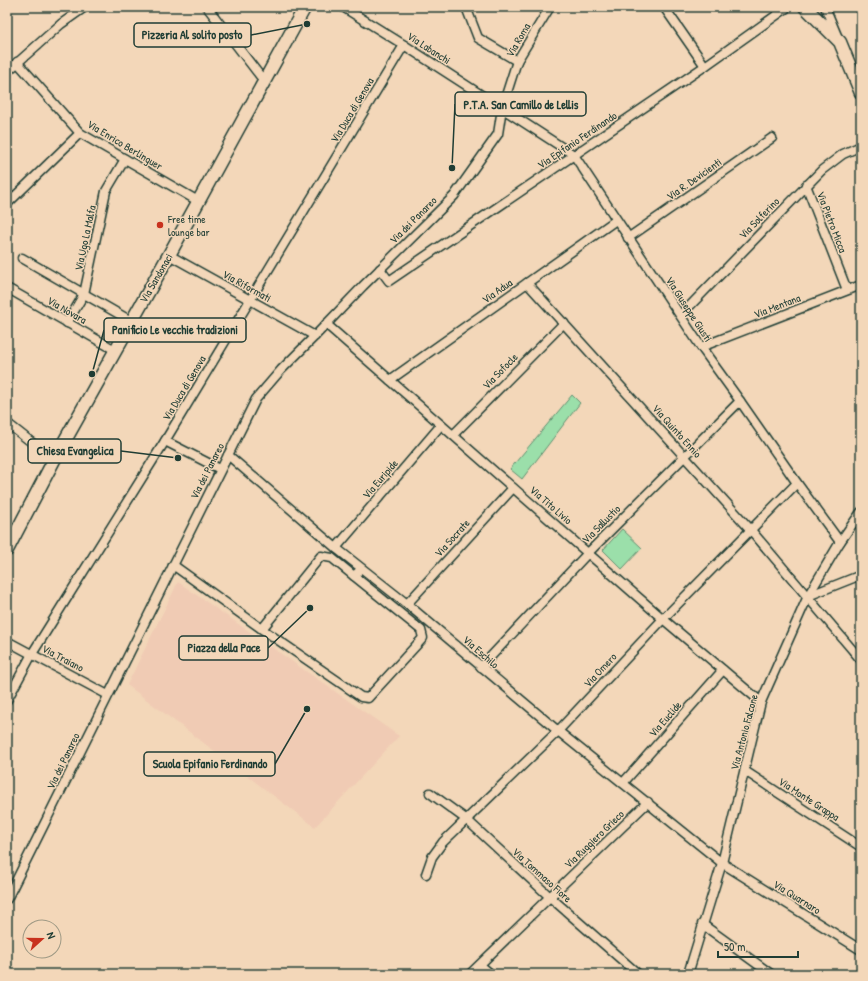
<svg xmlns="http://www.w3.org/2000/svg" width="868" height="981" font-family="'Patrick Hand',sans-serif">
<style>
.built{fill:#f0cbb4}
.green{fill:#9bdfaa;stroke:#5d8e6f}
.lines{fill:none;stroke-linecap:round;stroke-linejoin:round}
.street-casing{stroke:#1f3d34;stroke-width:11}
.secondary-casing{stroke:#1f3d34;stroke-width:15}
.street{stroke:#f3d7b9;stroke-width:8}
.secondary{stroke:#f3d7b9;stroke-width:12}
.poi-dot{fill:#c8321e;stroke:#f3d7b9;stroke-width:1.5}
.labels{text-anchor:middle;stroke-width:3;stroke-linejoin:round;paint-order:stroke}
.street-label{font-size:11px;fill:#1f3d34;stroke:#f3d7b9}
.poi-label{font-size:11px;fill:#1f3d34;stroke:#f3d7b9;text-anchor:start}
.leader{fill:none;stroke:#1f3d34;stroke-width:1.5}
.callout-dot{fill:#1f3d34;stroke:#f3d7b9;stroke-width:1.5}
.callout{fill:#f3d7b9;stroke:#1f3d34;stroke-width:1.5}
.callout-label{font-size:12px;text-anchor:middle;font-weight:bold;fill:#1f3d34}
</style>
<rect width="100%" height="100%" fill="#f3d7b9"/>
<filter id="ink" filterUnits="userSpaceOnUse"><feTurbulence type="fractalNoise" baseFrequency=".025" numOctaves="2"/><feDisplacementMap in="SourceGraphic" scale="8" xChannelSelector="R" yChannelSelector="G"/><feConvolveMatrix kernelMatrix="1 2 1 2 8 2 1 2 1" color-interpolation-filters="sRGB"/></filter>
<g filter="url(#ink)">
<!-- built -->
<polygon class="built" points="178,582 399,736 315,827 127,685"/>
<!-- green -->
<g class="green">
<polygon points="572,395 580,403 522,479 510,469"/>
<polygon points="622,529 642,548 622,569 603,550"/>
</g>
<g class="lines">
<!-- street casing -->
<g class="street-casing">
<g id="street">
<polyline points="207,7 264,81"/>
<polyline points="343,7 404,45 574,155 701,347 740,401 797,483 840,542"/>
<polyline points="466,7 478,38 517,61"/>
<polyline points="664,7 705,66"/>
<polyline points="825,7 838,38"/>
<polyline points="17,62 80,133 198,201"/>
<polyline points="7,72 61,24 85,7"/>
<polyline points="806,185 847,290"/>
<polyline points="7,204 80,133"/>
<polyline points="628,238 772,138"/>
<polyline points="169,255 315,336"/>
<polyline points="22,258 131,321"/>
<polyline points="380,269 389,281 705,66 788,7"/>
<polyline points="527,283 750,529 861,660"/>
<polyline points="7,288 115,350"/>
<polyline points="681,315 822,170 843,154 861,146"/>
<polyline points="67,323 84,294 106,191 125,159"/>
<polyline points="326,324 663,619 761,702"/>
<polyline points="701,347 861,285"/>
<polyline points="390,380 616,220"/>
<polyline points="7,423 54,460"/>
<polyline points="453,435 564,323"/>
<polyline points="165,441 220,469"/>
<polyline points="228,455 336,548 407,604 558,731 722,863 861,950"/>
<polyline points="336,548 441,425"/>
<polyline points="173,565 262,629 321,556 332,558 354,576 357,573"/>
<polyline points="808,596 861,575"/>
<polyline points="407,604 513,488"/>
<polyline points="262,629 361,697 368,698 423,638 421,630 354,576"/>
<polyline points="7,641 108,695"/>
<polyline points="481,667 588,553 740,401"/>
<polyline points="7,700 32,654 165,441 404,45"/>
<polyline points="745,771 861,847"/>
<polyline points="623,783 723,670"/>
<polyline points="430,793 467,820 550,897 638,974"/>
<polyline points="426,874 432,857 443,842 558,731 663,619 797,483"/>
<polyline points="7,899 256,399 281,370 315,336 363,286 454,196 498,134 502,108 517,61 550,7"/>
<polyline points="702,924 771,974"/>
<polyline points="480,965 491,974"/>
<polyline points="470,974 648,802"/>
<polyline points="688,974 722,863 761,702 808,596 840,542 861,512"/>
</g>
</g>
<!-- secondary casing -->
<g class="secondary-casing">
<g id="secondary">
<polyline points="805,7 840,42 861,93"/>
<polyline points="7,550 54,460 169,255 305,7"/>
</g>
</g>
<!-- street -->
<use href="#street" class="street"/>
<!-- secondary -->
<use href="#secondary" class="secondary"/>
</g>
</g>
<!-- markers -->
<circle class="poi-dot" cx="160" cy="225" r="4"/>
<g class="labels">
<!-- street labels -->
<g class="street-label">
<text transform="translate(518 40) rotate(-60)" y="4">Via Roma</text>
<text transform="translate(429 48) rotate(33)" y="4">Via Labanchi</text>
<text transform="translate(352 110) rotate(-59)" y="4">Via Duca di Genova</text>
<text transform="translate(577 140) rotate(-34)" y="4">Via Epifanio Ferdinando</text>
<text transform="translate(125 145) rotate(31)" y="4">Via Enrico Berlinguer</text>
<text transform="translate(694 179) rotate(-35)" y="4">Via R. Devicienti</text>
<text transform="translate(759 218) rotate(-46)" y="4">Via Solferino</text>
<text transform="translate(413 220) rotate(-45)" y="4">Via dei Panareo</text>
<text transform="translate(832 222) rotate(69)" y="4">Via Pietro Micca</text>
<text transform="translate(85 238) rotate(-78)" y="4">Via Ugo La Malfa</text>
<text transform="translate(156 278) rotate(-60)" y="4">Via Sandonaci</text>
<text transform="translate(247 286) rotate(29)" y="4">Via Riformati</text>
<text transform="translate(497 291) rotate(-35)" y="4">Via Adua</text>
<text transform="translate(777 306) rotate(-21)" y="4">Via Mentana</text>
<text transform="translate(689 309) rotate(57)" y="4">Via Giuseppe Giusti</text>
<text transform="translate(67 310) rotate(30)" y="4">Via Novara</text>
<text transform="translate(500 371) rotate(-46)" y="4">Via Sofocle</text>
<text transform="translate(184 388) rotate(-59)" y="4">Via Duca di Genova</text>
<text transform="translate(677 431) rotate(48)" y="4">Via Quinto Ennio</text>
<text transform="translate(207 471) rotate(-63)" y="4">Via dei Panareo</text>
<text transform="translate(380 479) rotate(-49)" y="4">Via Euripide</text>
<text transform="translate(551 505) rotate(41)" y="4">Via Tito Livio</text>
<text transform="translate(601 524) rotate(-45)" y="4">Via Sallustio</text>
<text transform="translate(452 538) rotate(-48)" y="4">Via Socrate</text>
<text transform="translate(481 652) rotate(41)" y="4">Via Eschilo</text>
<text transform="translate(63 658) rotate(28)" y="4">Via Traiano</text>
<text transform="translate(600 670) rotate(-47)" y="4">Via Omero</text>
<text transform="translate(665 719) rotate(-49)" y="4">Via Euclide</text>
<text transform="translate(744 732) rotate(-75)" y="4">Via Antonio Falcone</text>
<text transform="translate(63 761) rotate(-64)" y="4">Via dei Panareo</text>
<text transform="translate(809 799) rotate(33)" y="4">Via Monte Grappa</text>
<text transform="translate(594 839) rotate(-44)" y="4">Via Ruggiero Grieco</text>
<text transform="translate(542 875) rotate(42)" y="4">Via Tommaso Fiore</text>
<text transform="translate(797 897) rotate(32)" y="4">Via Quarnaro</text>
</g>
<!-- poi labels -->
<g class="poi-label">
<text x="168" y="223">Free time<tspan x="168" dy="13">lounge bar</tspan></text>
</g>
</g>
<!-- callouts -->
<path class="leader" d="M307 24L251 35M452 168L455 104M92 374L104 330M178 458L121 451M310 608L268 648M307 709L275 764"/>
<g class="callout-dot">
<circle cx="307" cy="24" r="4"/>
<circle cx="452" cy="168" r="4"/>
<circle cx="92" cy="374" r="4"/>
<circle cx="178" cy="458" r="4"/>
<circle cx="310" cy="608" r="4"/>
<circle cx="307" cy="709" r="4"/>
</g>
<g class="callout">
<rect x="134" y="23" width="117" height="24" rx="4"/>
<rect x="455" y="92" width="131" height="24" rx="4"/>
<rect x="104" y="318" width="142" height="24" rx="4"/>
<rect x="28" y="439" width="93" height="24" rx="4"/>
<rect x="179" y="636" width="89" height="24" rx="4"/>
<rect x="144" y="752" width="131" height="24" rx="4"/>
</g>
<g class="callout-label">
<text x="192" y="39">Pizzeria Al solito posto</text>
<text x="521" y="109">P.T.A. San Camillo de Lellis</text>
<text x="175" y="334">Panificio Le vecchie tradizioni</text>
<text x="75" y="455">Chiesa Evangelica</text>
<text x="224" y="652">Piazza della Pace</text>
<text x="210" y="768">Scuola Epifanio Ferdinando</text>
</g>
<!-- margin -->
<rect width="868" height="981" fill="none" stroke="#f3d7b9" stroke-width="24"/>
<rect x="12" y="12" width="844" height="957" fill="none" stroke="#1f3d34" stroke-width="1.5" filter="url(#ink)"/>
<!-- north arrow -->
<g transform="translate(42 939) rotate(69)"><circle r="19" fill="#f3d7b9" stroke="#9e9984"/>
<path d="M0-3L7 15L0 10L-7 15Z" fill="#c8321e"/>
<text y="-6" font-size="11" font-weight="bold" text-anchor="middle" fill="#1f3d34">N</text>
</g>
<!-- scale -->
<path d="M718 951v6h80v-6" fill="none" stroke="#1f3d34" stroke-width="2"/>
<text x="724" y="951" font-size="12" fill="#1f3d34" stroke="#f3d7b9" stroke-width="3" paint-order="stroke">50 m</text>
</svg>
